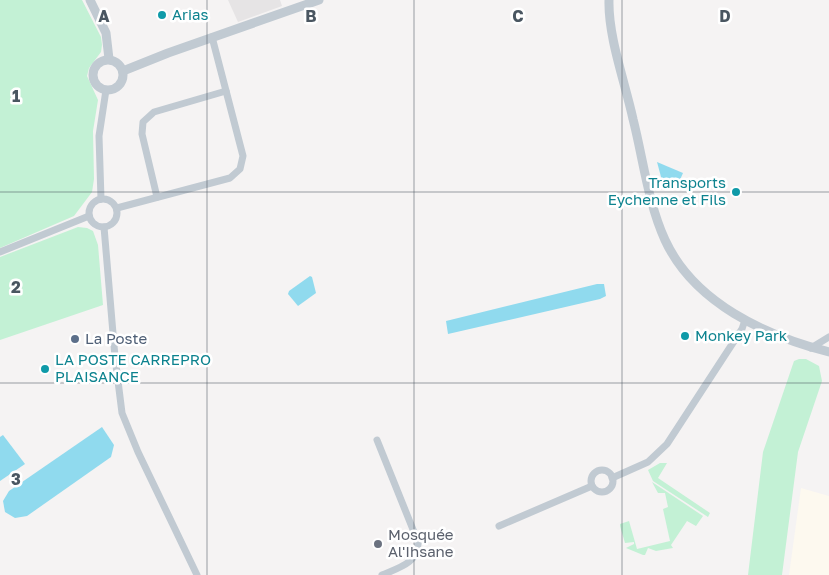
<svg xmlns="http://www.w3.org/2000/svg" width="829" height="575" font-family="'Golos Text',sans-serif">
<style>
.commercial{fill:#fdf9ef}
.education{fill:#e6e4e5}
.green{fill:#c3f1d5}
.water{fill:#90daee}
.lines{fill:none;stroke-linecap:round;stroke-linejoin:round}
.minor{stroke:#c1cad2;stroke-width:7}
.tertiary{stroke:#c1cad2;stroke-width:9}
.grid{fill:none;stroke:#4a5661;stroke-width:1;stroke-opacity:0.55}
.culture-dot{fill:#0f9aa8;stroke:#fff;stroke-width:2}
.service-dot{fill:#5c6f8a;stroke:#fff;stroke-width:2}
.worship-dot{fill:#6b7280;stroke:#fff;stroke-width:2}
.labels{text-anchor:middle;stroke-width:5;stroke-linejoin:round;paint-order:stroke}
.culture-label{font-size:15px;fill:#0d838f;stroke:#fff;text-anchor:start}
.service-label{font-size:15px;fill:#4e5e75;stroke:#fff;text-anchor:start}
.worship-label{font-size:15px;fill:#5b616d;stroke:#fff;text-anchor:start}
.grid-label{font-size:16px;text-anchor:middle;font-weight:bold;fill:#4a5661;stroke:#fff;stroke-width:5;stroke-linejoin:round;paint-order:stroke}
</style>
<rect width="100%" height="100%" fill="#f5f3f3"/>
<!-- commercial -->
<polygon class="commercial" points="801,488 829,496 829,575 789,575"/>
<!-- education -->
<polygon class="education" points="228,0 280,0 282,6 238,22"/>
<!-- green -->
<g class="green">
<polygon points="0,0 82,0 101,37 102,45 101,52 89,68 87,76 98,100 93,131 94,179 92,192 74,216 0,248"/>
<polygon points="78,227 87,228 93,231 98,245 103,305 0,340 0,257"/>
<polygon points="799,359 806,359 819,366 822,381 798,452 782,575 748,575 763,452 794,361"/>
<polygon points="660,463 667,463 658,478 710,513 708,517 653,481 648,470"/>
<polygon points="652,482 703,516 696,526 687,521 671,545 673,548 656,551 648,548 645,555 643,555 626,548 634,544 634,542 625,543 620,526 620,524 629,521 637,549 670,541 663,509 668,507 665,493 658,493"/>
</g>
<!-- water -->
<g class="water">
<polygon points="657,162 683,173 676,189 664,188"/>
<polygon points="310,276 312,277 316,293 298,306 288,294 289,291"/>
<polygon points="597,284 604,284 606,296 600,299 448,334 446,321"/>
<polygon points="102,427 114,445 111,457 27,516 15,518 5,512 3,501 9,491"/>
<polygon points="3,435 25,464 0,481 0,437"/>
</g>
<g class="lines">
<!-- minor -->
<g class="minor">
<polyline points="157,197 142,134 143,122 154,112 226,91"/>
<circle cx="103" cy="213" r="14"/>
<polyline points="101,199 99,136 106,90"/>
<polyline points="117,208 230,178 240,169 243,156 212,37"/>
<polyline points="104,227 115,357 122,413 138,452 197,575"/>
<polyline points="0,252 89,216"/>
<polyline points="811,348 829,337"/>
<path d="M 377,440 L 418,542 C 419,563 398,568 382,575"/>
<circle cx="602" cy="481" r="11"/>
<polyline points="612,478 648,462 667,444 742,329 745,320"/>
<polyline points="499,526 592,486"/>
</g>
<!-- tertiary -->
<g class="tertiary">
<polyline points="90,0 106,33 109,59"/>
<path d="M 609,0 C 608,37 625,82 633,119 C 643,158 648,203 665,240 C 694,303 766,336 829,352"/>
<circle cx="108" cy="75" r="15"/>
<polyline points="123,71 168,53 319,0"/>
</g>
</g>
<!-- grid -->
<path class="grid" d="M 207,0 L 207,575M 414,0 L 414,575M 622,0 L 622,575M 0,192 L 829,192M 0,383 L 829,383"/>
<!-- markers -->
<g class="culture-dot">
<circle cx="162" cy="15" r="5"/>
<circle cx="736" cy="192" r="5"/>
<circle cx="685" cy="336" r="5"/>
<circle cx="45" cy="369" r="5"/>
</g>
<circle class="service-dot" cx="75" cy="339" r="5"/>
<circle class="worship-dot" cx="378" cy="544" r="5"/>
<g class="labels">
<!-- culture labels -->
<g class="culture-label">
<text x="172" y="20">Arias</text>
<text x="726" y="188" text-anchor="end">Transports<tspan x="726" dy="17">Eychenne et Fils</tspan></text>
<text x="695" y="341">Monkey Park</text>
<text x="55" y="365">LA POSTE CARREPRO<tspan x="55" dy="17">PLAISANCE</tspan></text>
</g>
<!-- service labels -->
<g class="service-label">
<text x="85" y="344">La Poste</text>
</g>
<!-- worship labels -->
<g class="worship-label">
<text x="388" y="540">Mosquée<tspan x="388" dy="17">Al'Ihsane</tspan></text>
</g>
</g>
<g class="grid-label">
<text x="104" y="22">A</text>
<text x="311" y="22">B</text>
<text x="518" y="22">C</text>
<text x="725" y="22">D</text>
<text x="16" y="102">1</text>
<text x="16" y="293">2</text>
<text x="16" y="485">3</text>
</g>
</svg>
